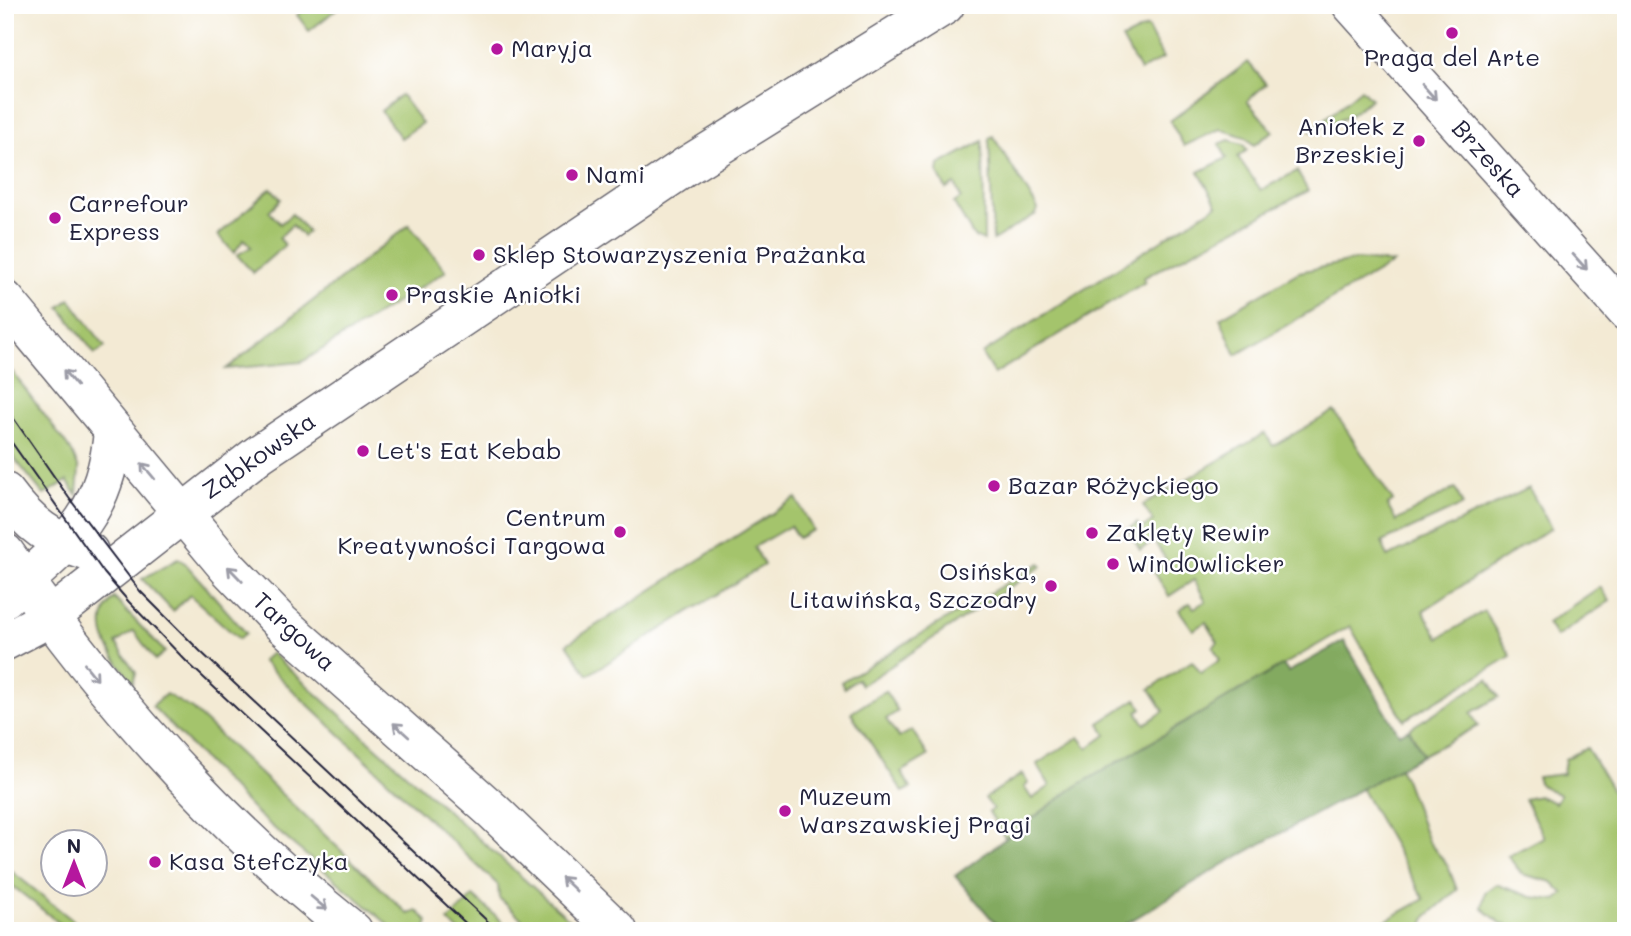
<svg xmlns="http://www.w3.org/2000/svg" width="1631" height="936" font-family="Mali,sans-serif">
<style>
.green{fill:#a4c46c;stroke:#637354;stroke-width:2}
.forest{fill:#83aa60;stroke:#52664e;stroke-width:2}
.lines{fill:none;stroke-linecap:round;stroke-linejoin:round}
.street-casing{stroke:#6b6871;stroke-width:38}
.secondary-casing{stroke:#6b6871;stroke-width:41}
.street{stroke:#fff;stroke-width:35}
.secondary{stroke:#fff;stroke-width:38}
.tram{stroke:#22223b;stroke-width:2}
.oneway{stroke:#9c9ca7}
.poi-dot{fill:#b5179e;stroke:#fff;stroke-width:2.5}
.labels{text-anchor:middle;stroke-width:5;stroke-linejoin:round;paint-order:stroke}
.poi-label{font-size:24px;fill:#22223b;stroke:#fff;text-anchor:start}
.street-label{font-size:24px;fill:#22223b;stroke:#fff}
</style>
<rect width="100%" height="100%" fill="#fff"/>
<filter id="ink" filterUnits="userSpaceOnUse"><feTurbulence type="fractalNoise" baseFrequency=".0143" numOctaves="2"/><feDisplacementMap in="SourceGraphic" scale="14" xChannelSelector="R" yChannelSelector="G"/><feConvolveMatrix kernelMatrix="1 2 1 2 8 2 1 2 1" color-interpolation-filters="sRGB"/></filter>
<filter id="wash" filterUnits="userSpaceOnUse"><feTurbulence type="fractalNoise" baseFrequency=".00686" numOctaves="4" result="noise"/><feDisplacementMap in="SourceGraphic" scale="28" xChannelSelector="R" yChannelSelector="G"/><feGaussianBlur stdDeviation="1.57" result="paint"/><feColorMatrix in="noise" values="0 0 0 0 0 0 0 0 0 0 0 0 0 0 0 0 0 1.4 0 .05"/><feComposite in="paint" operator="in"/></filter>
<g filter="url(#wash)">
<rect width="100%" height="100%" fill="#f3ead4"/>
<!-- green -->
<g class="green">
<polygon points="310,5 342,5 309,31 297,15"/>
<polygon points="1147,27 1163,58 1140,71 1122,39"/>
<polygon points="1248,62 1266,84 1247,101 1273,131 1254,145 1245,137 1220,129 1184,146 1170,121"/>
<polygon points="1361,89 1371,99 1346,118 1326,124 1318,132 1311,131"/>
<polygon points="401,95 422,123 401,138 381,111"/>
<polygon points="993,136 1038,209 1036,214 993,240 989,138"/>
<polygon points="1229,140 1243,144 1247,150 1238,157 1261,190 1297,171 1308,191 1143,278 1145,282 994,374 982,354 1217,205 1199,172 1227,158 1219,144"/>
<polygon points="983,141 984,241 974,237 954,203 961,198 955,184 946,189 938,173 939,165"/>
<polygon points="271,188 281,199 269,211 280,224 292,214 308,232 303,236 292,225 279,238 285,245 253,273 237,255 251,247 244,239 234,253 218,235"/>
<polygon points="409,225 446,271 302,362 226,369"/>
<polygon points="1357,260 1393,263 1236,355 1220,318 1299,272"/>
<polygon points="70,299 105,347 95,354 60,307"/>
<polygon points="5,362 72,452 79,469 77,495 67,481 44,495 5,447"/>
<polygon points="1334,411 1393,501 1387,505 1396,521 1455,488 1463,505 1382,542 1388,557 1529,488 1551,528 1423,611 1439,638 1484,611 1511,656 1404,720 1350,626 1075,787 1005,838 989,812 993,809 985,798 1022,774 1028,783 1024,787 1032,799 1050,786 1037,764 1079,737 1088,748 1106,735 1099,723 1136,699 1142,708 1137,712 1145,724 1164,711 1150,689 1192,661 1201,673 1220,660 1213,647 1218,642 1206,622 1193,630 1179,610 1190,603 1194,608 1206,601 1194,580 1169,596 1153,570 1166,560 1154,541 1140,550 1128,529 1137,523 1141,529 1153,521 1143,505 1265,433 1273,446"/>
<polygon points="796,498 813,530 798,538 790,526 754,547 764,565 588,675 567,644"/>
<polygon points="178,559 185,563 246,633 239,639 190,595 173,611 142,579"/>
<polygon points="1040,563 1042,566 876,676 861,685 857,679 844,688 841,682"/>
<polygon points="1600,587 1610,601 1556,637 1547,623"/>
<path d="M 114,598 L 165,652 L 155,660 L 134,631 L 116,643 L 136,673 L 133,683 C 114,657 87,627 114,598 Z"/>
<polygon points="271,653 582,931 535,931 499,898 498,885 262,661"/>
<polygon points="1488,679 1499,697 1471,713 1478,726 1423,755 1409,729"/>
<polygon points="885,691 898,711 886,719 899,738 912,730 928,756 901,772 911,788 903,792 851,713"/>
<polygon points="166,694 192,709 408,914 417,911 428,921 425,931 396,931 256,813 152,706"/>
<polygon points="1587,748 1617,799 1626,794 1626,931 1526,931 1502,924 1482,908 1485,892 1496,884 1531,897 1556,900 1564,894 1552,882 1522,874 1508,856 1544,837 1524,799 1539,796 1555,803 1560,795 1540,785 1537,777 1563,774 1565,759"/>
<polygon points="1399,768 1405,779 1428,841 1448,866 1457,890 1427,916 1420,931 1367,931 1424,899 1361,788"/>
<polygon points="5,866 86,931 61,931 56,927 59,923 5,880"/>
<polygon points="473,896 513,931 459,931 448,921"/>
</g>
<!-- forest -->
<polygon class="forest" points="1344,641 1399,734 1409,729 1423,755 1226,863 1114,931 1002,931 955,876 1075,787 1283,665 1288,672"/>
</g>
<g filter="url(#ink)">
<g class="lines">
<!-- street casing -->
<g class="street-casing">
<polyline id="street" points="1350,5 1626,313"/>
</g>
<!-- secondary casing -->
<g class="secondary-casing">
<g id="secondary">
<polyline points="5,300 228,568 281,623 493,811 618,931"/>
<path d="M 5,492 C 28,523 51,541 89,552"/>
<path d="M 5,553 C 103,696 217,823 353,931"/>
<path d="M 5,598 C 65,545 106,517 113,431"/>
<polyline points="5,641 49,618 259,454 685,167 945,5"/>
</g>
</g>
<!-- street -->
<use href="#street" class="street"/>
<!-- secondary -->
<use href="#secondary" class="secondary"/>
<!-- tram -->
<g class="tram">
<polyline points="5,406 69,498 140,591 200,651 498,931"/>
<polyline points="5,433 104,573 129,602 187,662 474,931"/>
</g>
</g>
<!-- one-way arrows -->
<defs><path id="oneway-shaft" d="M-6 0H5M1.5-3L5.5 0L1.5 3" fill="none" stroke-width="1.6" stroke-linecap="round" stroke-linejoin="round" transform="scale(1.75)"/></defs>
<g class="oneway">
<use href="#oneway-shaft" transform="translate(1429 92) rotate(48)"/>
<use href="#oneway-shaft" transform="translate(1580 262) rotate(48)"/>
<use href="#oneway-shaft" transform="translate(70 378) rotate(-130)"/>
<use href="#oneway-shaft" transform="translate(148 471) rotate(-130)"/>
<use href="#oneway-shaft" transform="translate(235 574) rotate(-134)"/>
<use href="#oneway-shaft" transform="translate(91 672) rotate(51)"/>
<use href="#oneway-shaft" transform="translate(401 730) rotate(-138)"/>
<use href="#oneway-shaft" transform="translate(569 884) rotate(-136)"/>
<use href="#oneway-shaft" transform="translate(319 903) rotate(40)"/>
</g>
</g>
<!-- markers -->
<g class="poi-dot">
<circle cx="1452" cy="33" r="7"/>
<circle cx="497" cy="49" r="7"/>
<circle cx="1419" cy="141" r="7"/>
<circle cx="572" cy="175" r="7"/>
<circle cx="55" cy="218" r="7"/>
<circle cx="479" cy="255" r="7"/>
<circle cx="392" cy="295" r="7"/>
<circle cx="363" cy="451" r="7"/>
<circle cx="994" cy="486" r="7"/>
<circle cx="620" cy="532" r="7"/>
<circle cx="1092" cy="533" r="7"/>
<circle cx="1113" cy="564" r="7"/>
<circle cx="1051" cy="586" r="7"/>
<circle cx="785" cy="811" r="7"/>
<circle cx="155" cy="862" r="7"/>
</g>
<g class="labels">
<!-- poi labels -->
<g class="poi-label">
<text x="511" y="57">Maryja</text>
<text x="1452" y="66" text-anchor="middle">Praga del Arte</text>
<text x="1405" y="135" text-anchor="end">Aniołek z<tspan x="1405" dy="28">Brzeskiej</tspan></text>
<text x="586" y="183">Nami</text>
<text x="69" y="212">Carrefour<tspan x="69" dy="28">Express</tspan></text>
<text x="493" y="263">Sklep Stowarzyszenia Prażanka</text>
<text x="406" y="303">Praskie Aniołki</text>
<text x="377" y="459">Let's Eat Kebab</text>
<text x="1008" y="494">Bazar Różyckiego</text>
<text x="606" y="526" text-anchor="end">Centrum<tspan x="606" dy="28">Kreatywności Targowa</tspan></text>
<text x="1106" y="541">Zaklęty Rewir</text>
<text x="1127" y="572">Wind0wlicker</text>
<text x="1037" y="580" text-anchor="end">Osińska,<tspan x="1037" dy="28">Litawińska, Szczodry</tspan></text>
<text x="799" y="805">Muzeum<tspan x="799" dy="28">Warszawskiej Pragi</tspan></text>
<text x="169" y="870">Kasa Stefczyka</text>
</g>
<!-- street labels -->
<g class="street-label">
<text transform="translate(1488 159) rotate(48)" y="8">Brzeska</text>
<text transform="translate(259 456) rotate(-35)" y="8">Ząbkowska</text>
<text transform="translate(294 632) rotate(43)" y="8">Targowa</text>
</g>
</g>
<!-- margin -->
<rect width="1631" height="936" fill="none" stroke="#fff" stroke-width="28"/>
<!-- north arrow -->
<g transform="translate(74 863)"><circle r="33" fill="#ffffff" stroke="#a7a7b1" stroke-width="2"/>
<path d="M0-5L12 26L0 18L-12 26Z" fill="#b5179e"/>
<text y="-10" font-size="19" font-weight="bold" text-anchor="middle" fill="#22223b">N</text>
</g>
</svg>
